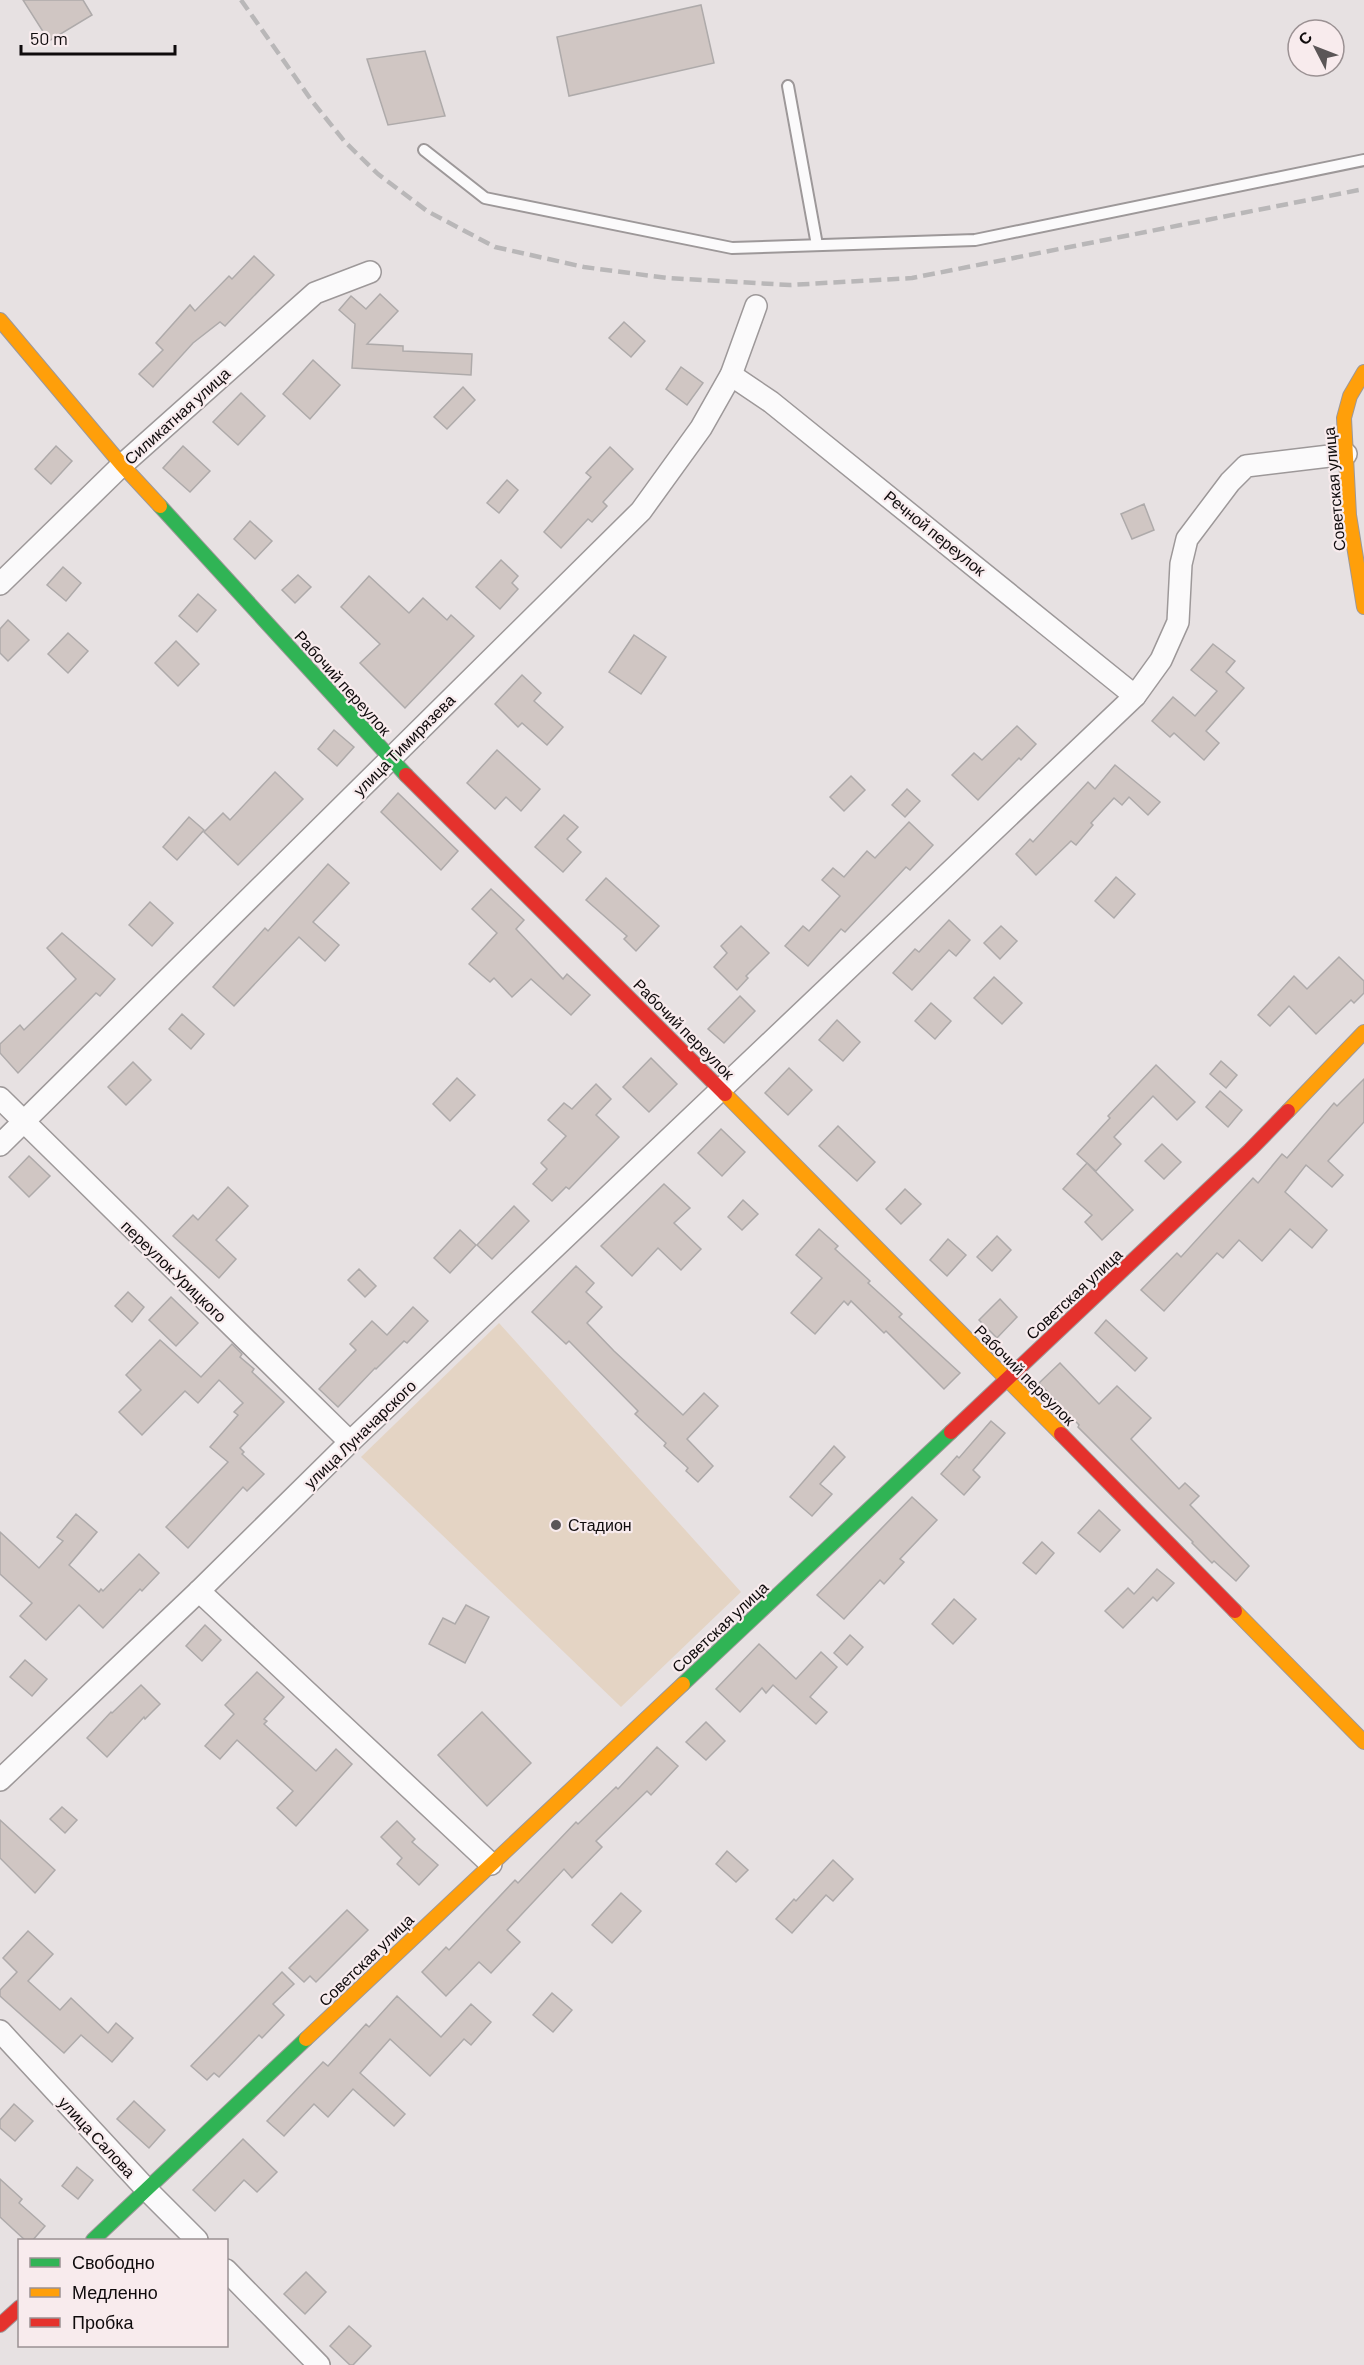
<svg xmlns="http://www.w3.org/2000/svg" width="1364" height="2365" font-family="Barlow,sans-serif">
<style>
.green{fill:#e4d4c4}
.building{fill:#d0c6c3;stroke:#aeaaaa;stroke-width:1.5}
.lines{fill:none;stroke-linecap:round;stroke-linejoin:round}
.lane-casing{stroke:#9d9899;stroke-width:14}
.street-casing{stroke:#9d9899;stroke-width:24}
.fast-casing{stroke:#9d9899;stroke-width:16}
.slow-casing{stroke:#9d9899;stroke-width:16}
.jam-casing{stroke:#9d9899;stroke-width:16}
.lane{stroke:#fbfafb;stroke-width:10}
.street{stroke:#fbfafb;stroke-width:21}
.fast{stroke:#30b455;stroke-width:14}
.slow{stroke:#ff9f0a;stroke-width:14}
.jam{stroke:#e5322d;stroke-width:14}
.rail{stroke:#b9b7b8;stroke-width:4.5;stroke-dasharray:12 6;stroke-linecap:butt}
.poi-dot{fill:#5b5657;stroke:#f8ebed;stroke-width:2}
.labels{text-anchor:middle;stroke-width:4.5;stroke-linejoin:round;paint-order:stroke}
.street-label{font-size:16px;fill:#0f0b0c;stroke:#f8ebed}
.poi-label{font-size:16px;fill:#0f0b0c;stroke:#f8ebed;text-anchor:start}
</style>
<rect width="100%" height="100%" fill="#e7e1e2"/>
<!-- green -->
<polygon class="green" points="499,1323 741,1592 621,1707 361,1457"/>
<!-- building -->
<g class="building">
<polygon points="23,0 83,0 92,15 49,41"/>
<polygon points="701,5 714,63 569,96 557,37"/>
<polygon points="425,51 445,116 388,125 367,59"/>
<polygon points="254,256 274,275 225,326 220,322 193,343 153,387 139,374 163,350 156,343 190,305 195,311 229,276 232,279"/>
<polygon points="380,294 398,311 367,344 403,346 403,351 472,354 471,375 352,368 355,324 339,310 351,296 366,309"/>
<polygon points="624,322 645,341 631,357 609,338"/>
<polygon points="313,360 340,385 310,419 283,394"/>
<polygon points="681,367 703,383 687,405 666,389"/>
<polygon points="463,387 475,400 447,429 434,417"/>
<polygon points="241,393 265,416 238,445 213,422"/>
<polygon points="56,446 72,461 51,484 35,469"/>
<polygon points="183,446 210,471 190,492 163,468"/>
<polygon points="610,447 633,469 603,502 607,506 592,522 588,519 561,548 544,532 591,477 586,473"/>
<polygon points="507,480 518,490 499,513 487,503"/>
<polygon points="1144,504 1154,530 1132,539 1121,514"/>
<polygon points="250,521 272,541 255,559 234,539"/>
<polygon points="501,560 518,576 512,583 518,589 500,609 476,587"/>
<polygon points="63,567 81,583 66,601 47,585"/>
<polygon points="298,575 311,587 295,603 282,590"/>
<polygon points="369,576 409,613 423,598 447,620 451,615 474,636 405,708 360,663 380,644 341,607"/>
<polygon points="198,594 216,610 197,632 179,616"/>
<polygon points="8,620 29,640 8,661 0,653 0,629"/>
<polygon points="68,633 88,651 68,673 48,654"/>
<polygon points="634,635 666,657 641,694 609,672"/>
<polygon points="176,641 199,664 178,686 155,663"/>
<polygon points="1213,644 1235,661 1226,672 1244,688 1206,731 1219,743 1204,760 1174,733 1170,737 1152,721 1173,697 1195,716 1217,691 1191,670"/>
<polygon points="522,675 541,693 534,701 563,727 547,745 522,723 518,727 495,704"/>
<polygon points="1017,726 1036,744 1021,760 1019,758 978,800 952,775 974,753 982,760"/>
<polygon points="334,730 354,747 337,766 318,749"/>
<polygon points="497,750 540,789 521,811 506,797 495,809 467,783"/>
<polygon points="1115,765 1160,802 1148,815 1129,797 1122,805 1114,798 1091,823 1093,825 1076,845 1071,841 1036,875 1016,854 1030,839 1033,842 1088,782 1095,789"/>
<polygon points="275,772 303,799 238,865 204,832 223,813 230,820"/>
<polygon points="851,776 865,790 844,811 830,797"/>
<polygon points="907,789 920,801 905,817 892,805"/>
<polygon points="398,793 458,851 441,870 381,812"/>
<polygon points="564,815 578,827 567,839 581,852 563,872 535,847"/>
<polygon points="189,817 204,830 177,860 163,847"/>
<polygon points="909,822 933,845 910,870 906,867 845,932 841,929 808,966 785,946 803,926 809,931 840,896 822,880 833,868 844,877 867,851 875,858"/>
<polygon points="328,864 349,883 313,922 339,945 325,961 299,937 234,1006 213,987 265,928 268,931"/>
<polygon points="1116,877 1135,894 1114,918 1095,901"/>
<polygon points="606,878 659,926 636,951 624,939 627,936 586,900"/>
<polygon points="491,889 524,920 516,929 563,979 567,974 590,995 571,1015 531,979 512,997 494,978 490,982 469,964 497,933 472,909"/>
<polygon points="150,902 173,923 152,946 129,925"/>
<polygon points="949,920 970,940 956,956 949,950 912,990 893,973 915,949 919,952"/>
<polygon points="741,926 769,953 746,976 748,978 737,990 714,967 727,953 721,946"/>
<polygon points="1001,926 1017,941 1000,959 984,943"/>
<polygon points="62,933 115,979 100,996 96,993 18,1073 0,1053 0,1044 20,1025 24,1030 76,979 47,948"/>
<polygon points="1339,957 1364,981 1364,993 1354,1003 1351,1000 1316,1034 1289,1006 1270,1026 1258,1015 1294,976 1307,989"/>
<polygon points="994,977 1022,1003 1002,1024 974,998"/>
<polygon points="740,996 755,1011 724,1043 708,1029"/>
<polygon points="931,1003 951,1021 935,1039 915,1021"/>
<polygon points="182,1014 204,1034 191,1049 169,1029"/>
<polygon points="837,1020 860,1042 843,1061 819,1040"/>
<polygon points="651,1058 677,1084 649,1112 623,1087"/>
<polygon points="1221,1061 1237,1075 1226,1088 1210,1074"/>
<polygon points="133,1062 151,1080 126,1105 108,1087"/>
<polygon points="1156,1065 1195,1102 1177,1120 1153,1096 1114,1137 1121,1144 1096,1171 1077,1154 1110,1118 1108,1116"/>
<polygon points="789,1068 812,1090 788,1115 765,1093"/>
<polygon points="457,1078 475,1095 450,1121 433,1104"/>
<polygon points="1364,1079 1364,1122 1328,1161 1343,1175 1332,1187 1306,1165 1285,1192 1327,1230 1312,1248 1290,1229 1262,1261 1239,1240 1223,1258 1217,1253 1164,1311 1141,1290 1177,1253 1181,1257 1253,1178 1258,1183 1282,1154 1287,1158 1334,1103 1337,1106"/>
<polygon points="596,1084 611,1099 596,1115 619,1137 569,1189 566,1187 552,1201 533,1184 547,1169 541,1163 566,1136 548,1120 564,1103 572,1109"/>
<polygon points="1220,1091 1242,1110 1228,1127 1206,1107"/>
<polygon points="838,1126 875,1162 857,1181 819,1146"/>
<polygon points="721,1129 745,1152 722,1176 698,1153"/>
<polygon points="1162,1144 1181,1162 1164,1179 1145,1161"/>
<polygon points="29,1156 50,1176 29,1197 9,1177"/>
<polygon points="1087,1163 1133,1210 1102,1240 1085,1222 1092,1215 1063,1189"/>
<polygon points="664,1184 690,1208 674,1223 701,1249 681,1270 658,1248 632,1276 601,1246"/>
<polygon points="228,1187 248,1206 216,1240 236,1259 219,1278 173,1236 193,1215 198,1220"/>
<polygon points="905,1189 921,1204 901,1224 886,1209"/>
<polygon points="743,1200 758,1214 742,1230 728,1217"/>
<polygon points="514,1206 529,1221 492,1259 477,1245"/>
<polygon points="819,1229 838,1246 835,1249 870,1281 868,1283 902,1314 899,1317 960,1373 944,1389 886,1331 884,1333 851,1301 848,1305 844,1301 815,1334 791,1313 822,1278 796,1255"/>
<polygon points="460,1230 476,1245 450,1273 434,1258"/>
<polygon points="997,1236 1011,1250 992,1271 977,1257"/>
<polygon points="948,1239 966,1255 947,1276 930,1260"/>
<polygon points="576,1266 594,1283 586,1292 602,1307 587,1323 614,1351 683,1415 704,1393 718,1406 687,1439 713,1466 698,1482 686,1471 688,1468 664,1446 666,1443 635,1414 638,1411 569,1341 566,1344 532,1312"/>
<polygon points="359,1269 376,1286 365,1297 348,1280"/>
<polygon points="128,1292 144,1307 132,1322 115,1306"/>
<polygon points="171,1297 198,1323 176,1346 149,1320"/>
<polygon points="1000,1299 1017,1317 997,1338 979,1320"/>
<polygon points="413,1307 428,1321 407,1343 404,1341 376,1369 375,1368 338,1407 319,1389 356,1350 350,1344 372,1321 387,1335"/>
<polygon points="1106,1320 1147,1358 1135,1371 1095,1333"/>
<polygon points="160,1340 201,1377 232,1344 242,1354 240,1357 254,1369 252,1372 284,1402 240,1448 244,1452 242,1454 264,1474 247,1491 243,1487 188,1548 166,1527 228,1462 210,1447 238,1415 234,1412 243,1403 219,1380 198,1403 185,1391 142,1435 119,1412 141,1390 126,1375"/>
<polygon points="1060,1363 1099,1404 1117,1386 1151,1418 1131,1439 1179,1489 1185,1483 1199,1496 1190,1505 1249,1566 1236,1581 1214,1561 1212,1563 1192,1543 1193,1542 1078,1427 1079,1425 1039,1383"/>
<polygon points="991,1421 1005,1433 973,1470 980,1477 964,1495 941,1474 957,1456 959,1458"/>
<polygon points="834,1446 845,1457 820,1484 832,1494 812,1516 790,1497"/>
<polygon points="912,1497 937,1520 900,1559 904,1562 884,1584 880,1580 844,1619 817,1595"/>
<polygon points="1099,1510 1120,1530 1100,1552 1078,1533"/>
<polygon points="76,1514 97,1532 69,1565 99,1592 101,1589 103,1591 139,1554 159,1573 142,1591 140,1589 103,1628 79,1605 46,1640 20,1616 32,1603 0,1574 0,1532 39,1568 63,1541 57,1537"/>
<polygon points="1042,1542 1054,1553 1036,1574 1023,1563"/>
<polygon points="1157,1569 1174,1583 1157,1601 1153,1597 1123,1628 1105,1611 1128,1588 1134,1594"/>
<polygon points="954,1599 976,1619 953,1644 932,1624"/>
<polygon points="466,1605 489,1617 465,1663 429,1644 443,1618 455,1624"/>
<polygon points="205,1625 221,1640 202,1661 186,1646"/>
<polygon points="850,1635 863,1647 847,1665 834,1653"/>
<polygon points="759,1644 796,1679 821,1652 837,1667 810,1697 827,1712 816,1724 773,1685 766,1693 762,1688 740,1712 716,1689"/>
<polygon points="25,1660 47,1679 32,1696 10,1677"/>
<polygon points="257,1672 284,1697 264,1719 267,1721 264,1724 316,1771 336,1749 352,1764 296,1826 277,1808 293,1791 237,1740 220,1759 205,1746 234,1714 225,1705"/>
<polygon points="141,1685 160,1704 145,1719 144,1717 107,1757 87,1738 111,1712 112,1713"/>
<polygon points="482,1712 531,1763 487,1806 438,1755"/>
<polygon points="706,1722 725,1741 706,1760 686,1742"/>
<polygon points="657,1747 678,1766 651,1795 647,1791 596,1841 602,1847 572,1878 564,1869 507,1930 520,1942 491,1973 479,1962 446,1996 422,1972 446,1947 449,1950 515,1880 518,1883 576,1822 578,1824 616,1787 618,1789"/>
<polygon points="62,1807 77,1820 65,1833 50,1819"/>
<polygon points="0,1820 55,1870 35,1893 0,1858"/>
<polygon points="397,1821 415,1839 412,1842 438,1865 419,1885 397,1864 402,1858 381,1837"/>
<polygon points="727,1851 748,1870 736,1882 716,1864"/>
<polygon points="833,1860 853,1879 833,1901 826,1895 792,1933 776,1919 794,1899 796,1901"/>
<polygon points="621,1893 641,1911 612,1943 592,1925"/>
<polygon points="347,1910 368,1930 316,1982 310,1976 304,1982 289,1968"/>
<polygon points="28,1931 53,1954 28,1981 60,2010 71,1998 108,2033 116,2023 133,2038 112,2062 81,2035 64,2053 0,1996 0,1990 17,1972 3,1958"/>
<polygon points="282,1972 294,1984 273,2004 284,2015 262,2038 259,2035 219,2077 214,2073 207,2080 191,2066"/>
<polygon points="552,1993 572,2010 553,2032 533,2015"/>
<polygon points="397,1996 441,2037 471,2004 491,2022 471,2045 464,2039 430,2076 390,2039 360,2073 405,2114 394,2126 353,2089 328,2117 314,2104 284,2136 267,2121 323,2062 328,2066 366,2024 369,2027"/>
<polygon points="134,2101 165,2130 149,2148 117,2119"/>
<polygon points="14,2104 33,2121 15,2141 0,2128 0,2120"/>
<polygon points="243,2139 277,2172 257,2192 244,2180 215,2211 193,2190"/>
<polygon points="77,2167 93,2180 78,2199 62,2186"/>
<polygon points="0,2179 22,2199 19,2203 45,2226 32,2241 26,2241 0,2217"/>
<polygon points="306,2272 326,2292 305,2314 284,2294"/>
<polygon points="349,2326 371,2346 353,2365 350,2365 330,2346"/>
</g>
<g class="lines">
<!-- lane casing -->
<g class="lane-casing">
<g id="lane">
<polyline points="788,86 817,245"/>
<polyline points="424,150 485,198 732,248 975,240 1364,160"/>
</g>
</g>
<!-- street casing -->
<g class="street-casing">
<g id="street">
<polyline points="731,375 771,402 1135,696"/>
<polyline points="0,584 122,465 315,293 370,272"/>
<polyline points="0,1098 350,1442"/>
<polyline points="0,1145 641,511 701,428 731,375 756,306"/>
<polyline points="199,1591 491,1864"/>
<polyline points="0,1780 199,1591 350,1442 1135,696 1161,660 1178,622 1181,564 1187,539 1230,482 1246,466 1346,454"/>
<polyline points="0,2031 148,2191 197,2240"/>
<polyline points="226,2270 319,2365"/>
</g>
</g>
<!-- fast casing -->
<g class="fast-casing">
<g id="fast">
<polyline points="160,506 406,775"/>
<polyline points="683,1684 951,1432"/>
<polyline points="93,2240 306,2039"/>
</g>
</g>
<!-- slow casing -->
<g class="slow-casing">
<g id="slow">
<polyline points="0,320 122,465 160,506"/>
<polyline points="1364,372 1350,396 1344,418 1349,515 1364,607"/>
<polyline points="725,1094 1061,1434"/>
<polyline points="1288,1111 1364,1032"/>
<polyline points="1235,1611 1364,1742"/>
<polyline points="306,2039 683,1684"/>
</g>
</g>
<!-- jam casing -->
<g class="jam-casing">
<g id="jam">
<polyline points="406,775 725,1094"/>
<polyline points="951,1432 1250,1150 1288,1111"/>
<polyline points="1061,1434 1235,1611"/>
<polyline points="0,2325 20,2307"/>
</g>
</g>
<!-- lane -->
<use href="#lane" class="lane"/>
<!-- street -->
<use href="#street" class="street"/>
<!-- fast -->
<use href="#fast" class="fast"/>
<!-- slow -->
<use href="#slow" class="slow"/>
<!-- jam -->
<use href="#jam" class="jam"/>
<!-- rail -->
<polyline class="rail" points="241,0 312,101 345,142 378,174 427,211 495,247 584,267 667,278 790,285 912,278 1364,189"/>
</g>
<!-- markers -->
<circle class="poi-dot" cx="556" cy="1525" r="6"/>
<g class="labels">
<!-- street labels -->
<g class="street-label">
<text transform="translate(177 416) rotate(-42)" y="6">Силикатная улица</text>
<text transform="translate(1334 489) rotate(-95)" y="6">Советская улица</text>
<text transform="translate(935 533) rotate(39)" y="6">Речной переулок</text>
<text transform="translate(343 683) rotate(48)" y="6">Рабочий переулок</text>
<text transform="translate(404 745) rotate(-45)" y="6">улица Тимирязева</text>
<text transform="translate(684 1029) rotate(45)" y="6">Рабочий переулок</text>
<text transform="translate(174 1271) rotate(44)" y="6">переулок Урицкого</text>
<text transform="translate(1074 1294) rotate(-43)" y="6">Советская улица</text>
<text transform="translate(1025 1375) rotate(45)" y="6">Рабочий переулок</text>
<text transform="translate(360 1434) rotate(-44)" y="6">улица Луначарского</text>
<text transform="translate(720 1627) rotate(-43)" y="6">Советская улица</text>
<text transform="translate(366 1960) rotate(-44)" y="6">Советская улица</text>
<text transform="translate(97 2137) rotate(47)" y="6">улица Салова</text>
</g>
<!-- poi labels -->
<g class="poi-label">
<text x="568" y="1531">Стадион</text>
</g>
</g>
<!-- legend -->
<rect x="18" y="2239" width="210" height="108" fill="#f8ebed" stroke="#9b9193" stroke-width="1.5"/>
<rect x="30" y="2258" width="30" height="9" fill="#30b455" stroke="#9b9193" stroke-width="1.5"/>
<text x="72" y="2269" font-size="18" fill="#0f0b0c">Свободно</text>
<rect x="30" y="2288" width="30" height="9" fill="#ff9f0a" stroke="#9b9193" stroke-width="1.5"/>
<text x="72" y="2299" font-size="18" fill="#0f0b0c">Медленно</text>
<rect x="30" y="2318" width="30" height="9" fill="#e5322d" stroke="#9b9193" stroke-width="1.5"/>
<text x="72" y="2329" font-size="18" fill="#0f0b0c">Пробка</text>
<!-- north arrow -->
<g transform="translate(1316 48) rotate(312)"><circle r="28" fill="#f8ebed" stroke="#9b9193" stroke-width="1.5"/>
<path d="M0-4.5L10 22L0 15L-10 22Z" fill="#5b5657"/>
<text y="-9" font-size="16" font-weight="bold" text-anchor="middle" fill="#0f0b0c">С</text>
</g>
<!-- scale -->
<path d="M21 45v9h154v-9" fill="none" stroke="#0f0b0c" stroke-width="3"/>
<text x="30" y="45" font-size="18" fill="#0f0b0c" stroke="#f8ebed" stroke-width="4.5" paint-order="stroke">50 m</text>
</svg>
